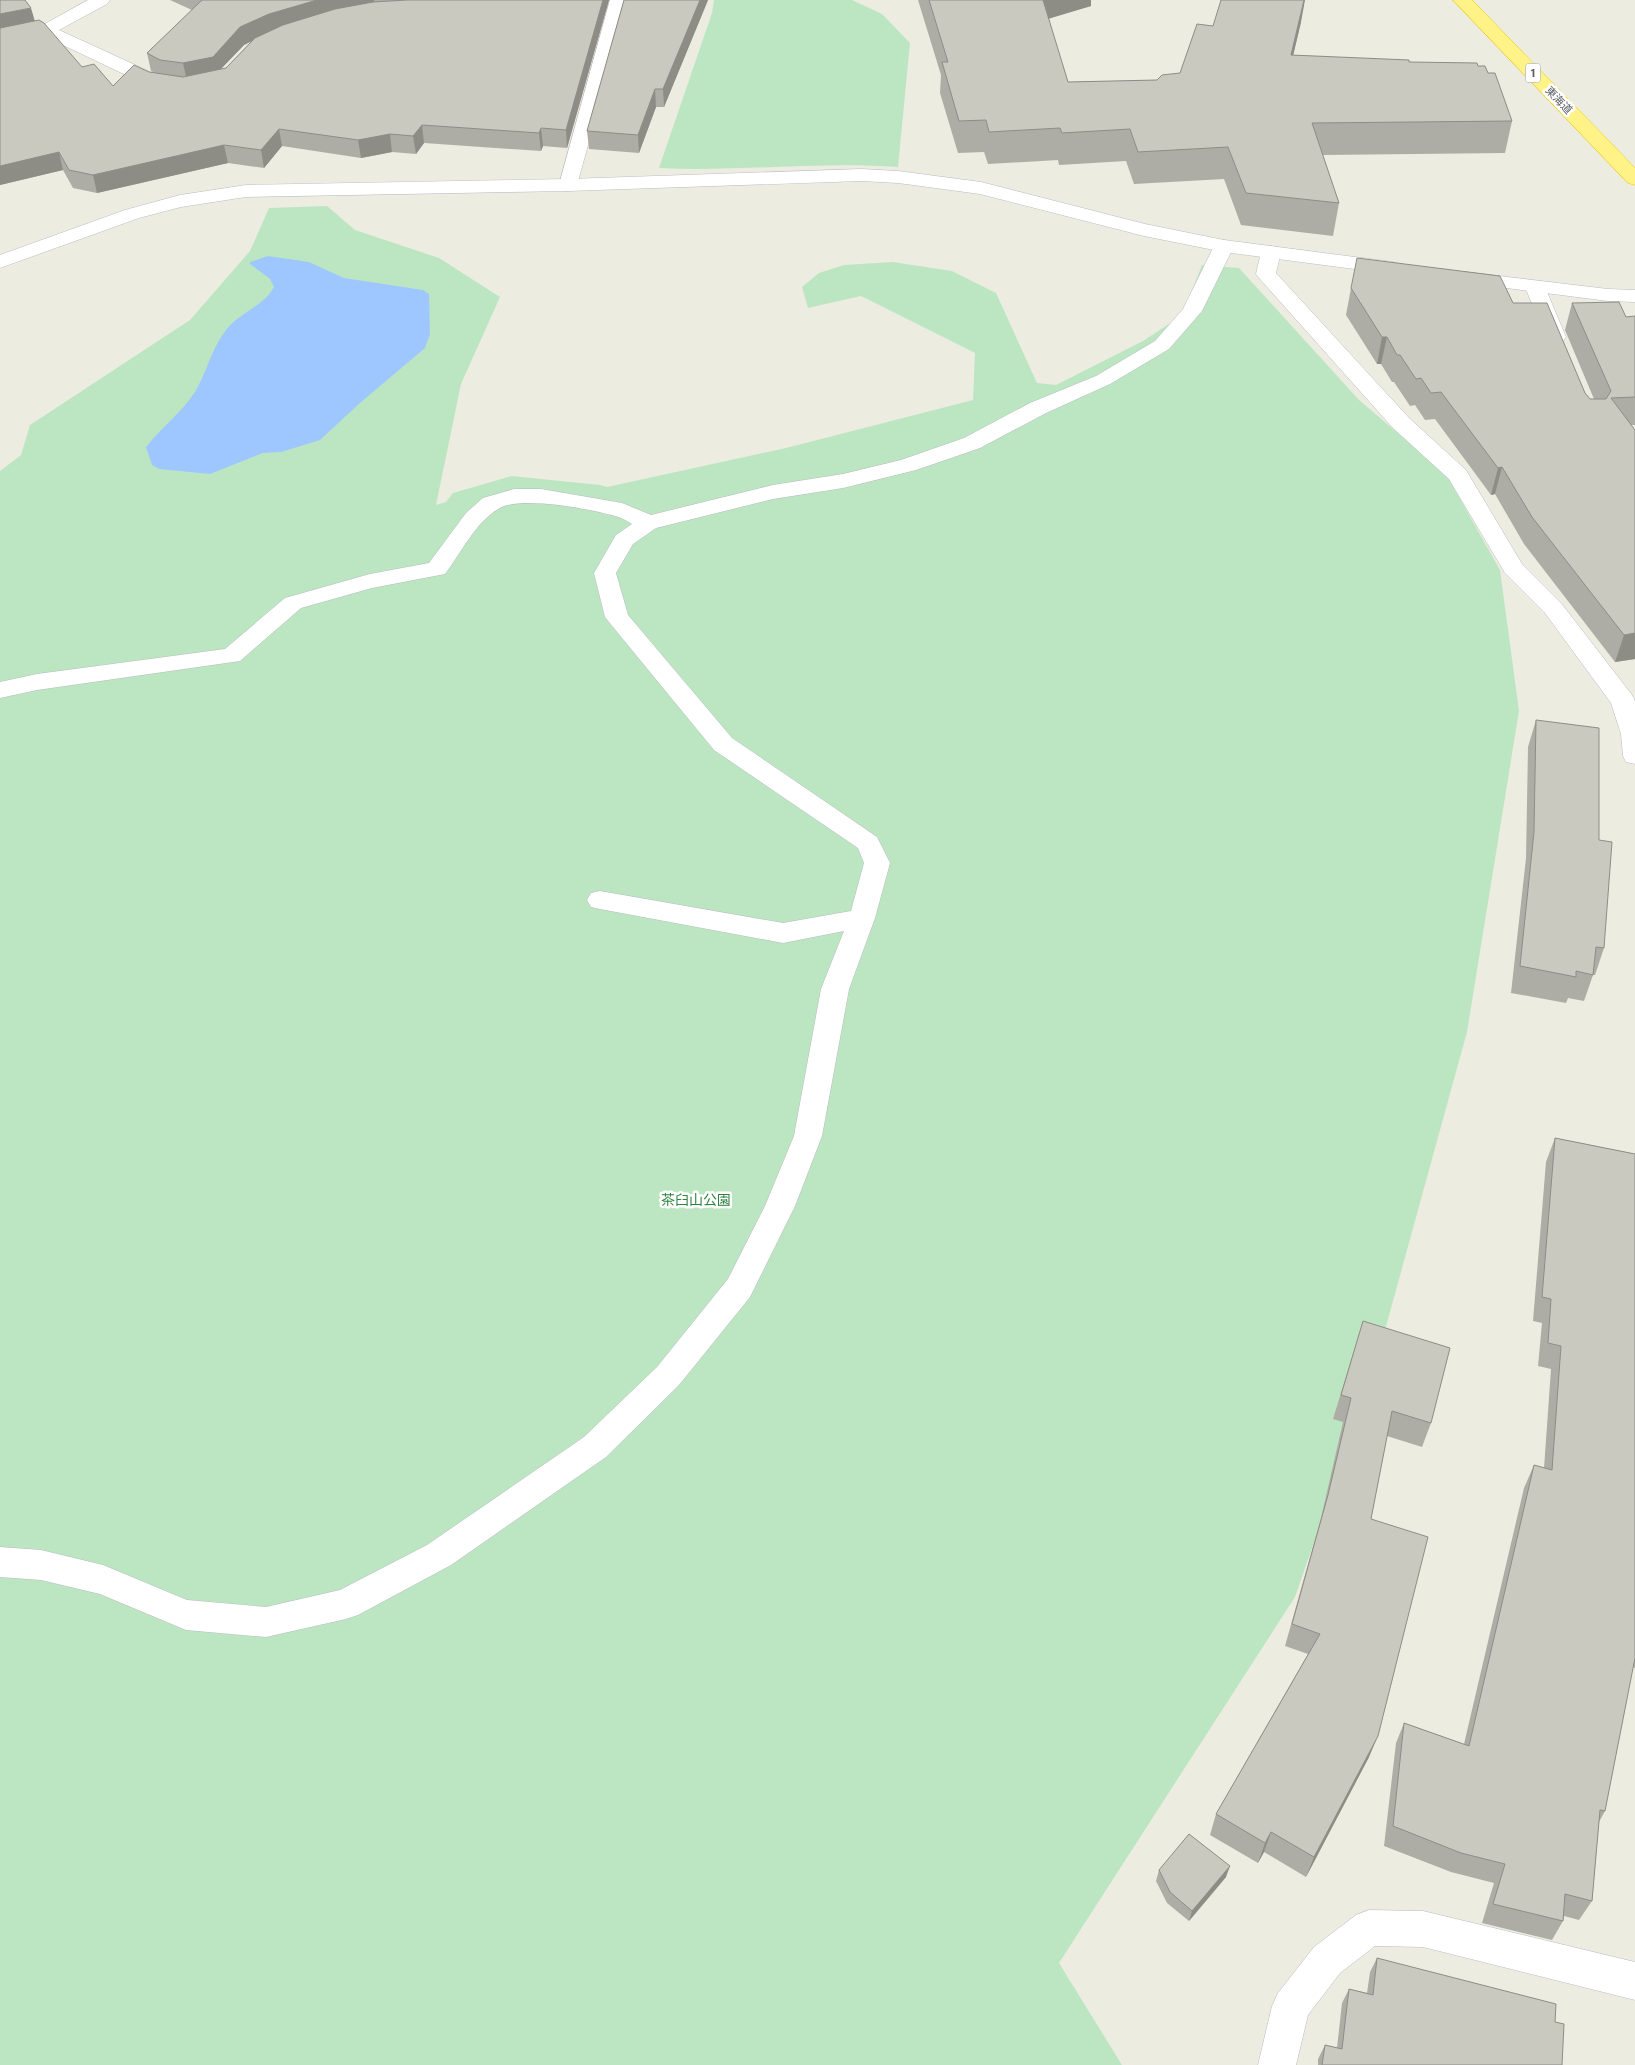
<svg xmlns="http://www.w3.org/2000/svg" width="1635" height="2065" font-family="'DM Sans','Noto Sans JP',sans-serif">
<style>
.green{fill:#bce6c2}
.water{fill:#9fc7ff}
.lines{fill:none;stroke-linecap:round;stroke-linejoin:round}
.lane-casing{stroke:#b9bac0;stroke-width:1}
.street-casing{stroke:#b9bac0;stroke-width:1}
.secondary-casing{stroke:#b9bcc3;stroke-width:1}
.highway-casing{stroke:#eec700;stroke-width:1}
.lane{fill:#fff;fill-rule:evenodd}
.street{fill:#fff;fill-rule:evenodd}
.secondary{fill:#fff;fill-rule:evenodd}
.highway{fill:#fff286;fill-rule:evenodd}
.wall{fill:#aeada5;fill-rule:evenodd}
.shaded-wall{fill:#8d8d86}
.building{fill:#cac9c0;stroke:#8d8d86}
.labels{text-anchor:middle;stroke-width:5;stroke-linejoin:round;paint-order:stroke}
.far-street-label{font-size:11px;fill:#595c62;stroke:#fff}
.shield{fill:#fff;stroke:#8b8d91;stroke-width:1}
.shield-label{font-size:12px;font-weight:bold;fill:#595c62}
.park-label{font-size:14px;fill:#308240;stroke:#fff}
</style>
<rect width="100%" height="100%" fill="#edece1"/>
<!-- green -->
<g class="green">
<path d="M 714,0 L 852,0 L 882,14 L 910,43 L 898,167 C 819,161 739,172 659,168 L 712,13 Z"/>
<polygon points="327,206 355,230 439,258 500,297 461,384 436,505 446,502 453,493 512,476 600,485 607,487 786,448 973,400 975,353 861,296 808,308 802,287 819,273 844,265 893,262 952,271 996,293 1037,383 1056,385 1143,341 1178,318 1190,296 1202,265 1239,268 1359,400 1446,474 1500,570 1519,711 1467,1032 1374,1370 1295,1597 1059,1963 1122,2065 0,2065 0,471 21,455 30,425 190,320 250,251 269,208"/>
</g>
<!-- water -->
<path class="water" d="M 268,256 L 309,262 L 344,278 L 423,290 L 429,294 L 430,334 L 425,348 L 360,403 L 320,440 L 281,452 L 263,453 L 210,474 L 159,469 L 152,465 L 146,447 C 161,428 183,411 195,392 C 207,372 211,349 226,330 C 239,313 264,306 274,287 L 270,279 L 250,264 L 250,262 Z"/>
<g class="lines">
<!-- lane casing -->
<g class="lane-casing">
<path id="lane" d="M 1224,240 L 1231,242 L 1234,246 L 1202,311 L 1169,349 L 1110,384 L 1046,413 L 980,448 L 916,470 L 843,488 L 773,499 L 656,528 L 633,544 L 616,573 L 628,615 L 732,738 L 877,837 L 890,863 L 875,918 L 849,989 L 822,1136 L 795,1206 L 750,1297 L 679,1385 L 606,1457 L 451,1565 L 358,1615 L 346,1619 L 266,1637 L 186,1630 L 100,1594 L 41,1580 L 0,1577 L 0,1547 L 41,1550 L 103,1565 L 187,1600 L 266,1607 L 340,1590 L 427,1545 L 584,1437 L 657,1367 L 728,1279 L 765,1206 L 794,1136 L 821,989 L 844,931 L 783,943 L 600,909 L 591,907 L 587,900 L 591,893 L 600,891 L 783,923 L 851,911 L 864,863 L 858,848 L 714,750 L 609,622 L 605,617 L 594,573 L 616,535 L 632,524 C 627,521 621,517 615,516 C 591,509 518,495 498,509 C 475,523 461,553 445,574 L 372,588 L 301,608 L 240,661 L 37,690 L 0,698 L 0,682 L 37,674 L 225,649 L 285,598 L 370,574 L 429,563 L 466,513 L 483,498 L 514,489 L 541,489 L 622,503 L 651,515 L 773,485 L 843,474 L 901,460 L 964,438 L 1030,403 L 1096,376 L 1155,341 L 1183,309 L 1214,246 L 1217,242 Z"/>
</g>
<!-- street casing -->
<g class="street-casing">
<g id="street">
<polygon points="88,0 110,0 107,4 59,30 170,81 173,85 170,89 164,90 153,88 44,36 0,45 0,34 41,26"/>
<polygon points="610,0 628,0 577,185 575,189 568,191 561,189 559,185"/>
<polygon points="1271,246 1278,248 1281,252 1276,273 1409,418 1466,470 1522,564 1561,603 1632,695 1635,701 1635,764 1626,762 1623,756 1621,734 1611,703 1545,613 1505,573 1449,479 1393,428 1259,278 1256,274 1261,252 1264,248"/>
<polygon points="1535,281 1542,283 1545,287 1566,337 1563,341 1556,343 1549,341 1546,337 1525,287 1528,283"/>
<polygon points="1369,1910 1423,1911 1635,1962 1635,2000 1423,1947 1375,1946 1340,1973 1308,2015 1296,2065 1258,2065 1272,2006 1278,1993 1314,1947 1356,1915"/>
</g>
</g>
<!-- secondary casing -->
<g class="secondary-casing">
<g id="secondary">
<polygon points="861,169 898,171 981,182 1145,224 1224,240 1393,262 1400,264 1403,268 1400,272 1393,274 1224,252 1144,236 980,194 898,183 861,181 568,191 246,197 181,207 139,218 0,268 0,255 125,210 180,195 246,185 568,179"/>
<polygon points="1466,272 1608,289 1635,290 1635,302 1608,301 1459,282 1456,278 1459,274"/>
</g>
</g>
<!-- highway casing -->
<g class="highway-casing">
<polygon id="highway" points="1453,0 1472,0 1635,168 1635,185 1628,183"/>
</g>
<!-- lane -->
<use href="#lane" class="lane"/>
<!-- street -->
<use href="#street" class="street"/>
<!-- secondary -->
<use href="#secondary" class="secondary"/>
<!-- highway -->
<use href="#highway" class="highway"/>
</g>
<!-- wall -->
<g class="wall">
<path d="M 0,0 L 35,21 L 82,67 L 113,86 L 149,72 L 155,73 L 151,71 L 147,53 L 192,10 L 170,0 L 609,0 L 567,148 L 543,146 L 541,151 L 424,143 L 416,154 L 392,152 L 361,158 L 282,146 L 264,168 L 228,163 L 97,193 L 73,188 L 63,170 L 0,185 ZM 252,41 L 226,68 L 221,69 L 244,45 Z"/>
<polygon points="624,0 708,0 664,107 656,107 639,153 589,149 587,131"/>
<polygon points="918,0 1091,0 1091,6 1048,18 1068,82 1157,80 1180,73 1213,26 1301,22 1293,55 1478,66 1488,73 1512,121 1505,153 1323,155 1339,203 1333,236 1241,225 1224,179 1134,184 1126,161 1059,165 1058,160 988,164 984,152 958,153 940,93 941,75"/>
<polygon points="1351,288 1513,303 1590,399 1594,399 1565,330 1572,303 1626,317 1635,316 1635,425 1631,425 1635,430 1635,659 1615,662 1524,544 1495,494 1491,495 1435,419 1425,420 1415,405 1410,406 1394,382 1392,382 1381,364 1377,364 1346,315"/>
<polygon points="1536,720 1599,840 1604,948 1595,975 1593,975 1584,1001 1568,998 1566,1003 1511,993 1526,858 1528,747"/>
<polygon points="1555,1138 1635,1154 1635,1668 1633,1667 1605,1811 1599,1822 1592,1901 1579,1920 1564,1916 1563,1921 1552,1940 1482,1923 1494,1883 1451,1872 1384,1846 1396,1743 1404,1723 1464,1744 1524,1488 1534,1465 1544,1468 1551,1369 1538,1366 1542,1323 1533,1321 1546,1162"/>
<polygon points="1363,1321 1431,1423 1422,1447 1387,1436 1371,1519 1369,1757 1306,1877 1264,1852 1258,1863 1210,1835 1216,1814 1308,1654 1285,1646 1321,1518 1343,1422 1333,1419"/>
<polygon points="1159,1870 1226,1877 1189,1921 1167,1903 1156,1881"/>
<polygon points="1377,1958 1555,2022 1562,2065 1318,2065 1318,2059 1325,2045 1337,2048 1342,2003 1349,1989 1367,1993 1370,1972"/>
</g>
<!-- shaded-wall -->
<g class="shaded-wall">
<polygon points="317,0 374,0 375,6 272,31 244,45 216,74 187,81 183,63 240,27 269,14"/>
<polygon points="603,0 609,0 567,148 566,130"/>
<polygon points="700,0 708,0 664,107 663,89"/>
<polygon points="1039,0 1091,0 1091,6 1038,22"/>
<polygon points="1304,0 1305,0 1301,22 1286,86 1291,55"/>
<polygon points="31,8 36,25 0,32 0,14"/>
<polygon points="655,89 656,107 639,153 638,135"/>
<polygon points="422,125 424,143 416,154 413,136"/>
<polygon points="541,128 543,146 541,151 539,133"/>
<polygon points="279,129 282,146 264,168 261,150"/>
<polygon points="390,134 392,152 361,158 358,140"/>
<polygon points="224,145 228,163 97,193 93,175"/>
<polygon points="59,152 63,170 0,185 0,166"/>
<polygon points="1382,337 1387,337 1381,364 1377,364"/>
<polygon points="1502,467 1495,494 1491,495 1498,468"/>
<polygon points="1635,633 1635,659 1615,662 1624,635"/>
<polygon points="1378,1736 1369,1757 1306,1877 1314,1857"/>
<polygon points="1271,1832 1264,1852 1258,1863 1265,1843"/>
<polygon points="1230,1866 1226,1877 1189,1921 1192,1911"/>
</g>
<!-- building -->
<g class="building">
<polygon points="0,0 25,0 31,8 0,14"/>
<polygon points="202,0 317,0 269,14 240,27 213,57 183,63 160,60 147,53"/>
<polygon points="407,0 603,0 566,130 541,128 539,133 422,125 413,136 390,134 358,140 279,129 261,150 224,145 93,175 69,170 59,152 0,166 0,28 39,20 44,23 82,67 94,64 113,86 134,65 149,72 183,77 226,68 255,38 283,25 335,9 373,2"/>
<polygon points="624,0 700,0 663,89 655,89 638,135 587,131"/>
<polygon points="929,0 1043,0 1068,82 1157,80 1162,75 1180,73 1197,24 1213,26 1221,0 1304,0 1291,55 1409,60 1409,62 1477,63 1478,66 1485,66 1488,73 1495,73 1512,121 1312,123 1339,203 1246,193 1228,147 1138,152 1130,129 1062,133 1060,128 989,132 986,120 959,121 942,62 948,62"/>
<polygon points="1357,258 1500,276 1513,303 1547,303 1585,393 1590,399 1606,399 1611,391 1572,303 1619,302 1626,317 1635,316 1635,397 1611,398 1635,430 1635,633 1624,635 1532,517 1502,467 1498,468 1441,392 1431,393 1421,378 1416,379 1400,355 1397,355 1387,337 1382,337 1351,288"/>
<polygon points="1536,720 1599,728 1599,840 1612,842 1604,948 1596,947 1593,975 1576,971 1576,977 1520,966 1534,832"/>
<polygon points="1555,1138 1635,1154 1635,1658 1605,1811 1600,1810 1592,1901 1565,1894 1563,1921 1493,1904 1505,1864 1461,1853 1393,1826 1404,1723 1469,1746 1534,1465 1552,1470 1561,1346 1548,1343 1551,1299 1542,1297"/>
<polygon points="1363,1321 1450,1348 1431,1423 1392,1411 1371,1519 1428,1537 1378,1736 1314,1857 1271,1832 1265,1843 1216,1814 1320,1634 1292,1624 1328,1495 1351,1398 1341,1395"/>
<polygon points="1189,1834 1230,1866 1192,1911 1170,1892 1159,1870"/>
<polygon points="1377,1958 1556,2004 1555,2022 1564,2024 1562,2065 1322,2065 1325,2045 1342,2049 1349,1989 1373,1995"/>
</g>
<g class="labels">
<!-- far-street labels -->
<g class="far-street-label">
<text transform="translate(1559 100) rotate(46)" y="4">東海道</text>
</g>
<!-- shield labels -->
<rect class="shield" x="1525.5" y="63.5" width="15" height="19" rx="4"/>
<g class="shield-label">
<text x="1533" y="77">1</text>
</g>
<!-- park labels -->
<g class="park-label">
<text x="696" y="1205">茶臼山公園</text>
</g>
</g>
</svg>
